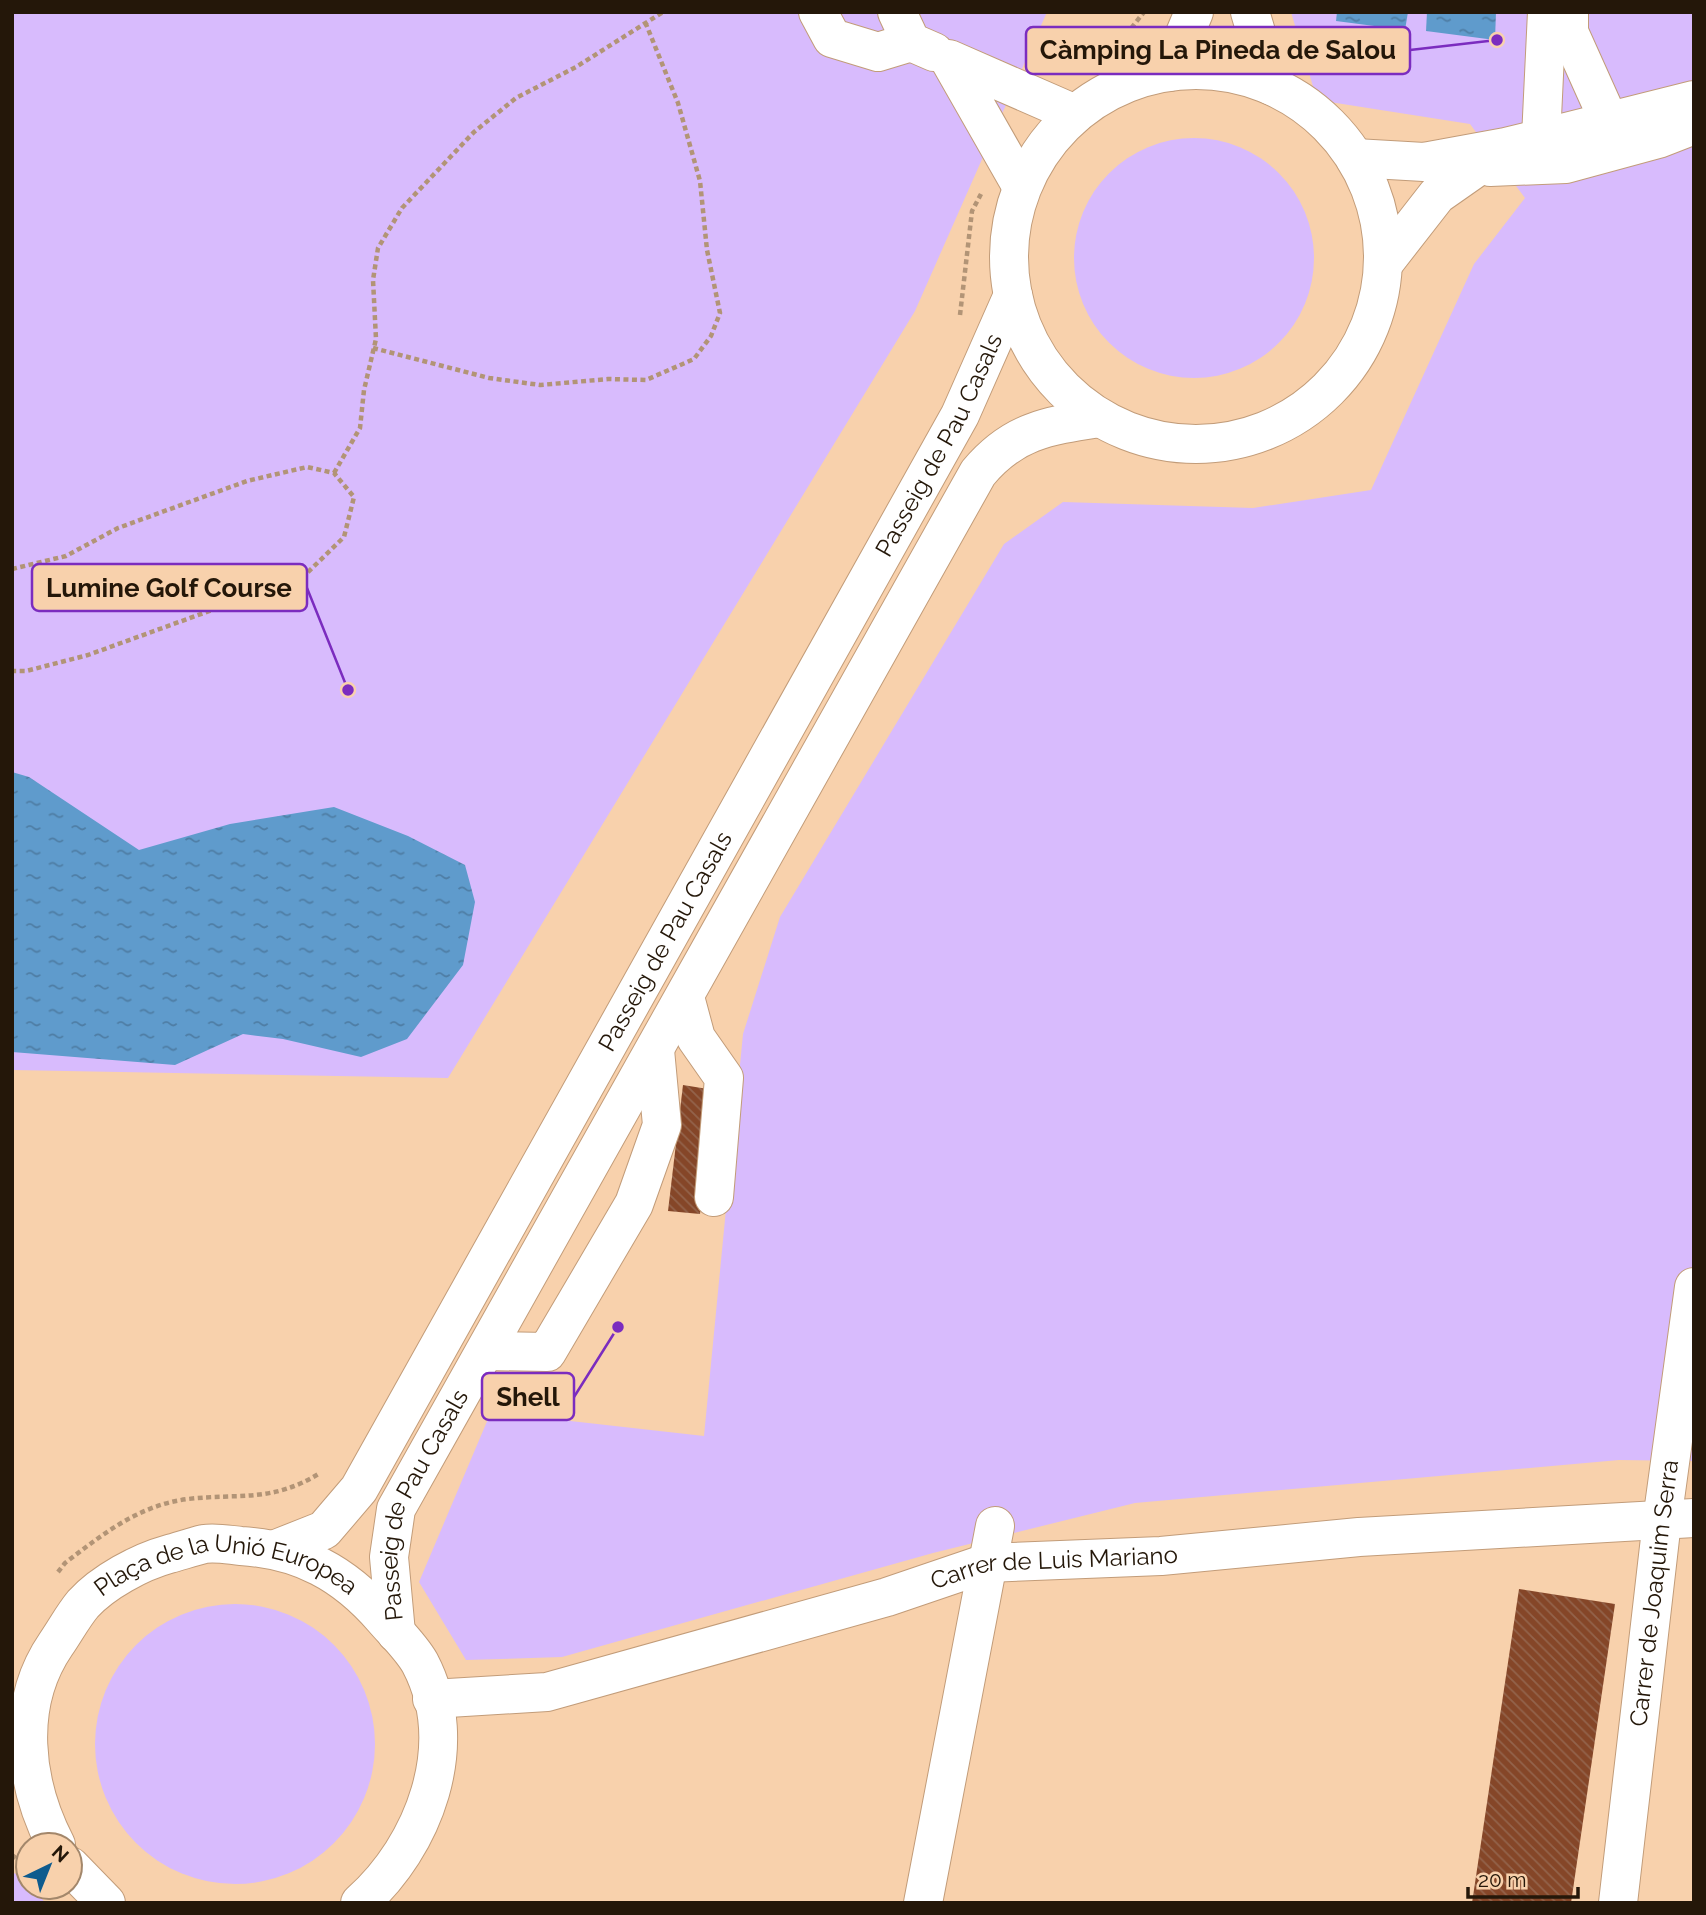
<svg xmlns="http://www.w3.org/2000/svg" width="1706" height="1915" font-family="Raleway,sans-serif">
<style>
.green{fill:#d8bbfd}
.water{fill:url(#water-ripples)}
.building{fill:url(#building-back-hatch)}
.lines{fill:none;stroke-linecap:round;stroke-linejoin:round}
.minor-casing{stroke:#c29c79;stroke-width:40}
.path{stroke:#b29476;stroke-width:4.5;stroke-dasharray:5 3.5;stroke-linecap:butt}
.minor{stroke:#fff;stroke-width:38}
.labels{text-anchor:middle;stroke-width:7;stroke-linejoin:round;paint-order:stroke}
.street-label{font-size:24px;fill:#241709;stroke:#f8d1ac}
.leader{fill:none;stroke:#7b2cbf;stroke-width:2.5}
.callout-dot{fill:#7b2cbf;stroke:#f8d1ac;stroke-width:2.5}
.callout{fill:#f8d1ac;stroke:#7b2cbf;stroke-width:2.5}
.callout-label{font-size:26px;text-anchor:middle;font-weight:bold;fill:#241709}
</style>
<defs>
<pattern id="water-ripples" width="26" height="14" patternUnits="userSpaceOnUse" patternTransform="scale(1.75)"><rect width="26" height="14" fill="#5f9bcc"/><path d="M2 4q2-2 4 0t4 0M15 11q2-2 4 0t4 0" fill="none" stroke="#4e7da4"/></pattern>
<pattern id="building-back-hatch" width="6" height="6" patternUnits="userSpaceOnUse" patternTransform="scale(1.75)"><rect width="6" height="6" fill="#854628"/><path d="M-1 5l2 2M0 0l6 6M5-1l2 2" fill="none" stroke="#93634b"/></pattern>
</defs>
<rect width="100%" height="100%" fill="#f8d1ac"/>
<!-- green -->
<g class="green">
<polygon points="12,12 1047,12 915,311 448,1078 12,1070"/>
<polygon points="1291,12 1694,12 1694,1461 1619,1460 1135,1503 933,1553 562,1657 466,1660 419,1582 491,1412 704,1436 743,1034 780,917 1004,544 1063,502 1253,508 1371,490 1474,264 1525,198 1470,124 1317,100"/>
<circle cx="1194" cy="258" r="120"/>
<circle cx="235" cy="1744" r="140"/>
<polygon points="12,1872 28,1880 28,1887 34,1887 45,1903 12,1903"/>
</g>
<!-- water -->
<g class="water">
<polygon points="1337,12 1408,12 1405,30 1336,21"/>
<polygon points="1427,12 1496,12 1495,40 1426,31"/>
<polygon points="12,772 29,777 139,850 230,824 334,807 408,836 465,865 475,902 463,965 407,1039 361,1057 283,1039 243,1034 175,1065 12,1052"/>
</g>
<!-- building -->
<g class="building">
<polygon points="683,1085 714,1090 700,1214 668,1211"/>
<polygon points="1519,1589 1615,1604 1571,1903 1472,1903"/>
</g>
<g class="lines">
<!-- minor casing -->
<g class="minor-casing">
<g id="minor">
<polyline points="818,12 832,38 878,52 911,42"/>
<polyline points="897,12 911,42 934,52"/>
<polyline points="1250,12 1272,86"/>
<polyline points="1569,12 1569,32 1609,121"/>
<circle cx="1196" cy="257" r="187"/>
<polyline points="1169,72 1194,12"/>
<polyline points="1541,138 1547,12"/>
<polyline points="1355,158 1424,162 1506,147 1694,100"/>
<polyline points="1490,167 1566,164 1658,139 1694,125"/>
<polyline points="1022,187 949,59 1075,114"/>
<polyline points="1384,263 1437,195 1497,153"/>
<polyline points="685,997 696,1038 724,1078 714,1197"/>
<polyline points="486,1351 547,1352 634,1204 662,1125 655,1050"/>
<path id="s1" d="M 276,1549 L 324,1530 L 359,1489 L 960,415 L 1013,295"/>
<path id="s2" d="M 396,1633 L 389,1557 L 396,1509 L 978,473 C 1013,431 1047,426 1099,418"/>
<path id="s3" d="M 432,1699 L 547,1692 L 887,1597 L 987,1563 L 1161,1556 L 1359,1537 L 1694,1518"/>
<path id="s4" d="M 56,1845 C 24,1783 14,1705 56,1644 C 65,1631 73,1616 83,1604 C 103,1582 140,1562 169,1554 C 180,1551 192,1547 204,1544 C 216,1542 230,1545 241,1546 C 301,1550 344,1573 383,1618 C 395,1632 411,1647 420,1663 C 463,1745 424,1846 360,1903"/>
<polyline points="70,1866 106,1903"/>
<polyline points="923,1903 995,1526"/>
<path id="s5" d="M 1618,1903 L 1662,1521 L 1694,1287"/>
</g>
</g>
<!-- path -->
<g class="path">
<polyline points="1068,70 1125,36 1144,12"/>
<polyline points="960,315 972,211 981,194"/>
<polyline points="373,348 489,378 540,385 608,379 646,380 694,359 711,336 720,313 707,250 700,181 678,103 646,24"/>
<polyline points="334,473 360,428 364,390 376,339 373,280 378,248 402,208 474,132 516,98 576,67 663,12"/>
<polyline points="12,569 66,556 118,528 247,481 307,467 334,473 354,497 344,537 303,577 88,655 26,671 12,671"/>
<path d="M 58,1572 L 65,1563 C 103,1534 139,1505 188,1499 C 239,1493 272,1503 320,1473"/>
<polyline points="12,1855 20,1861"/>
</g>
<!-- minor -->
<use href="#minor" class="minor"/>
</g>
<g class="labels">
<!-- street labels -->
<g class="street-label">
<text dy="8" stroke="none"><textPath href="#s1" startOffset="1300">Passeig de Pau Casals</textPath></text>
<text dy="8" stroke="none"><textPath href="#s1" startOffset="733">Passeig de Pau Casals</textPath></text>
<text dy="8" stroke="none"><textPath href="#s2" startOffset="136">Passeig de Pau Casals</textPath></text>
<text dy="8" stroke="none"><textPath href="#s3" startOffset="640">Carrer de Luis Mariano</textPath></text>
<text dy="8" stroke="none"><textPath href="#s5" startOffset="312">Carrer de Joaquim Serra</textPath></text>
<text dy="8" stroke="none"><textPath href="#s4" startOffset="418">Plaça de la Unió Europea</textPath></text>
</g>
</g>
<!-- callouts -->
<path class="leader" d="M1497 40L1410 50M348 690L307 588M618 1327L574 1397"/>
<g class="callout-dot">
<circle cx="1497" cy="40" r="7"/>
<circle cx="348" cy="690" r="7"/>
<circle cx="618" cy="1327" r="7"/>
</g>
<g class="callout">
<rect x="1026" y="27" width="384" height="47" rx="7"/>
<rect x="32" y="564" width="275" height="47" rx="7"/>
<rect x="482" y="1373" width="92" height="47" rx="7"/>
</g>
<g class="callout-label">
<text x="1218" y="59">Càmping La Pineda de Salou</text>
<text x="169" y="597">Lumine Golf Course</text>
<text x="528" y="1406">Shell</text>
</g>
<!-- border -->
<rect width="1706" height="1915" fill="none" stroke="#241709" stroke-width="28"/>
<!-- north arrow -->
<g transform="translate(49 1866) rotate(43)"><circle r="33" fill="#f8d1ac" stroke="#a3876b" stroke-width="2"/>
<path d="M0-5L12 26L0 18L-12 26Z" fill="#0e5b8e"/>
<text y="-10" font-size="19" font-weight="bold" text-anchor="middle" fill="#241709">N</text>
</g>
<!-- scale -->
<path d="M1468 1887v10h110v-10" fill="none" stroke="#241709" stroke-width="3.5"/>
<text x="1478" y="1887" font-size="21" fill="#241709" stroke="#f8d1ac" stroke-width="5" paint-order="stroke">20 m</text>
</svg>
